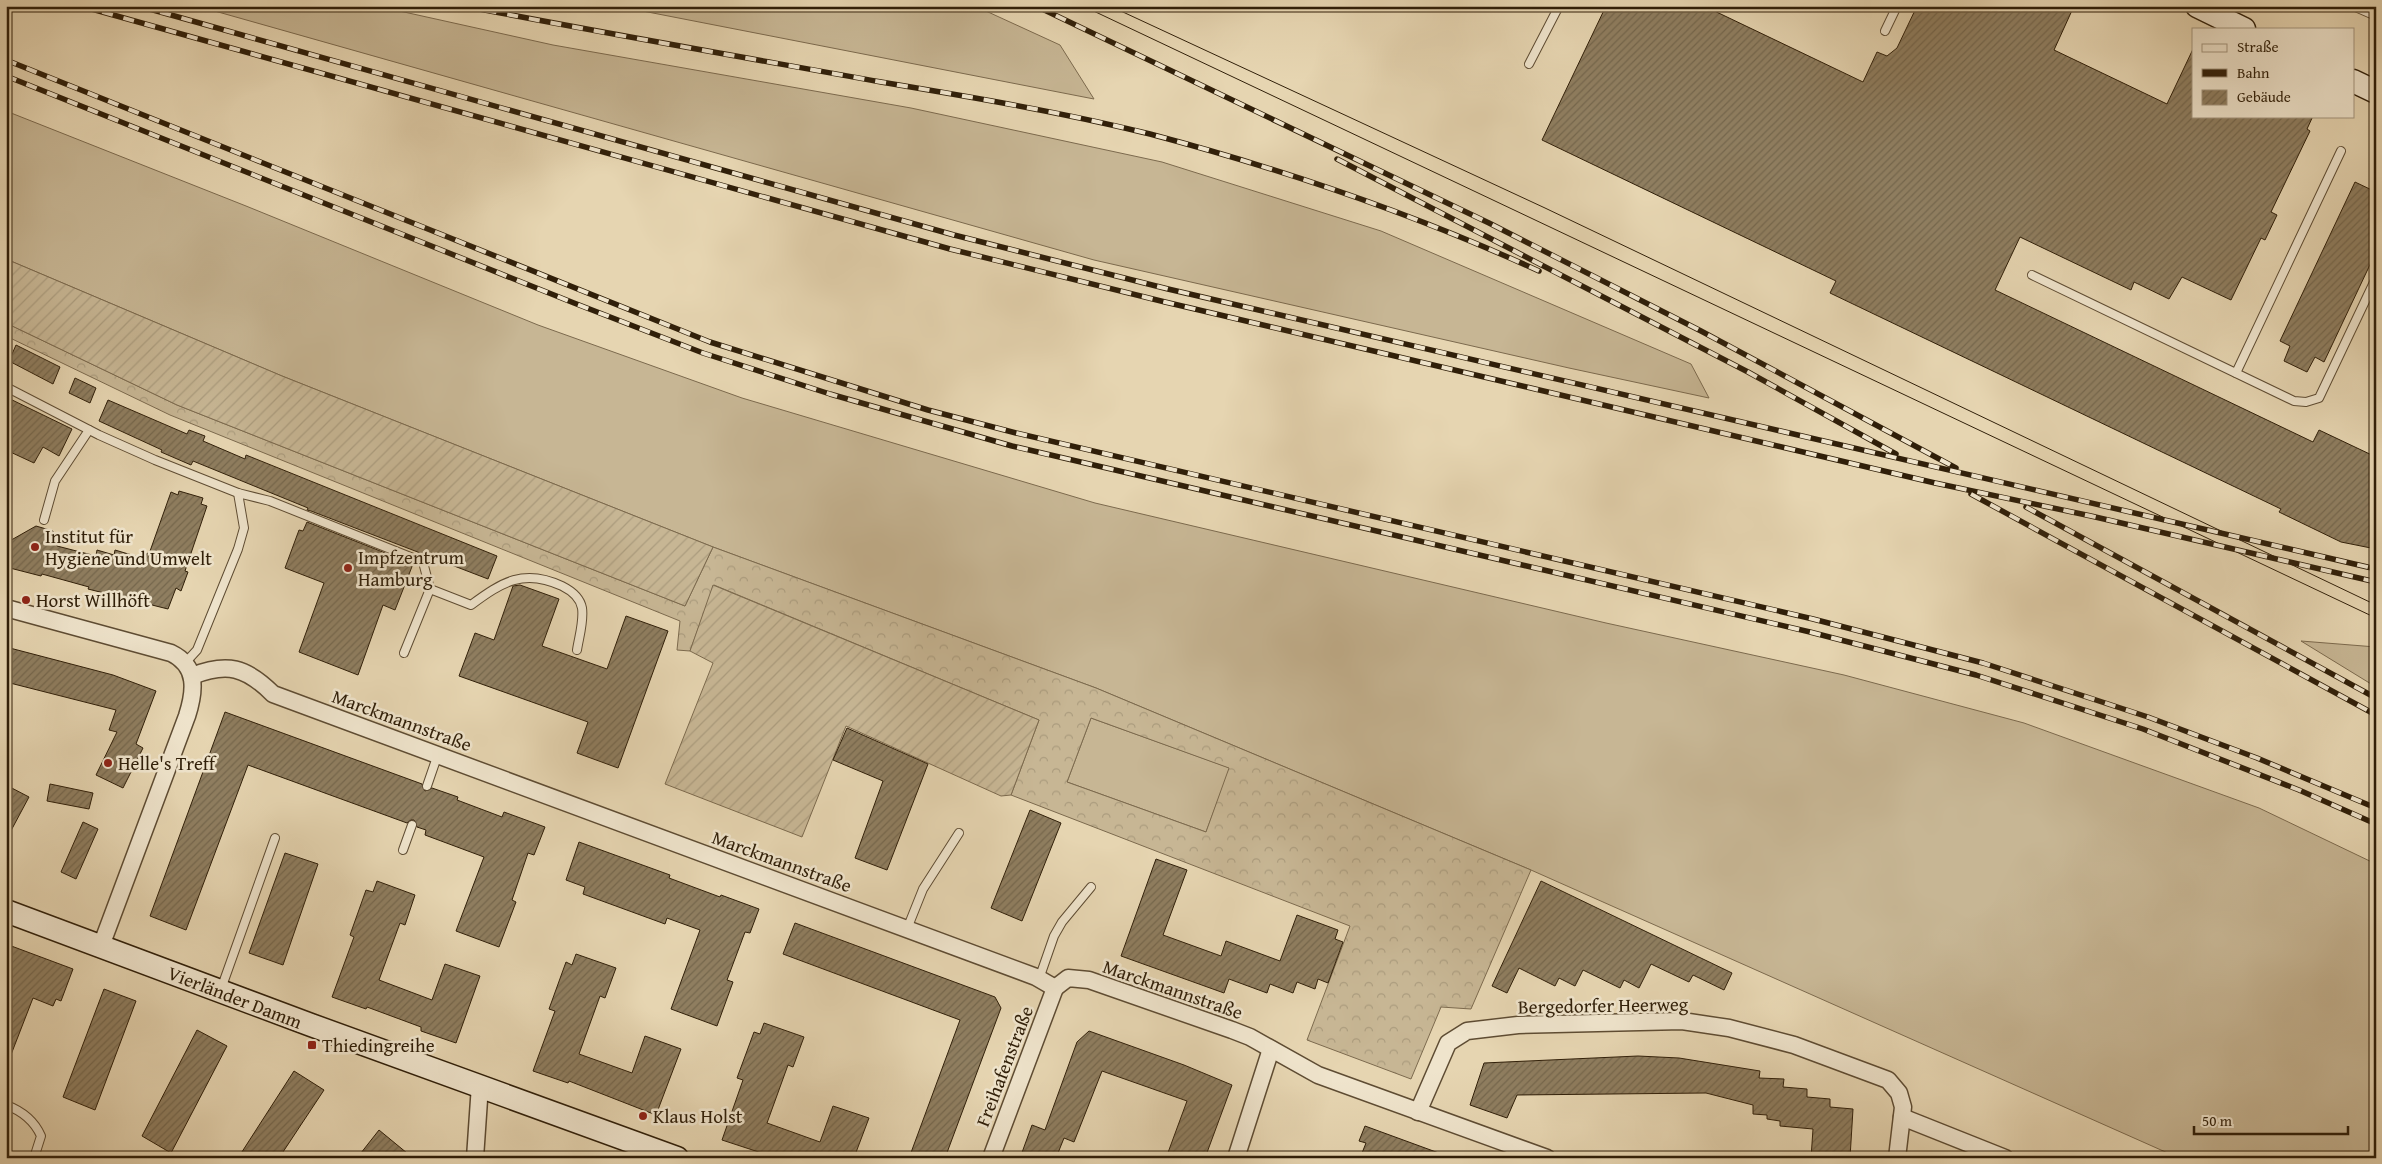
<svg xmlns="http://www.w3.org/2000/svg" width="2382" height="1164" font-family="'Gentium Book Plus',serif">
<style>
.grass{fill:#c7b694;stroke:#7c6a4e}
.forest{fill:url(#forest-crowns);stroke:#7c6a4e;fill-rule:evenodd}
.garden{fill:url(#garden-furrows);stroke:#7c6a4e}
.building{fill:url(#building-hatch);stroke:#301f09}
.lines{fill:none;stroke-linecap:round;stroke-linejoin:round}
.lane-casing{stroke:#5e4c33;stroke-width:10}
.street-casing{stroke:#5e4c33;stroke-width:19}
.secondary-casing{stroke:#301f09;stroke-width:25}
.lane{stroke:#efe4cc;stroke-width:8}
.street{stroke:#efe4cc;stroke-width:16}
.secondary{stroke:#efe4cc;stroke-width:22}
.tram{stroke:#301f09;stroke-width:1}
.rail-casing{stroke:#301f09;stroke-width:5.5}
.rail{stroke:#efe4cc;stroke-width:4;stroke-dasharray:11;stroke-linecap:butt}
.poi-dot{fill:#8f2418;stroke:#efe4cc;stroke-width:2}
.labels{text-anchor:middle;stroke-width:5;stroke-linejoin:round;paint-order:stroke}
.poi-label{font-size:19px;fill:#301f09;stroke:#efe4cc;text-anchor:start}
.street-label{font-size:19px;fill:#301f09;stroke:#efe4cc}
</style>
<defs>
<pattern id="forest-crowns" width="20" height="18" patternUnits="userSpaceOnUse" patternTransform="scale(1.25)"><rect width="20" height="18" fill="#c7b694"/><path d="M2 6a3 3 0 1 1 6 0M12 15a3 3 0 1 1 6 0" fill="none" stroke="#ab9c7e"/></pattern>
<pattern id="garden-furrows" width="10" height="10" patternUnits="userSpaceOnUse" patternTransform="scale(1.25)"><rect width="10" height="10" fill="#c7b694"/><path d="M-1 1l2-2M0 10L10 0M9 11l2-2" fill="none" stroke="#ab9c7e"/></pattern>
<pattern id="building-hatch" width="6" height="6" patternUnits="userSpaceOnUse" patternTransform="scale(1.25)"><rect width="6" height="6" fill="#8f7e60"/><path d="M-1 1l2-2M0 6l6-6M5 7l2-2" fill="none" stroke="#75674d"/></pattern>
</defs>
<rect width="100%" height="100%" fill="#e6d5b1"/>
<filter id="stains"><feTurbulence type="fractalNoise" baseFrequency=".004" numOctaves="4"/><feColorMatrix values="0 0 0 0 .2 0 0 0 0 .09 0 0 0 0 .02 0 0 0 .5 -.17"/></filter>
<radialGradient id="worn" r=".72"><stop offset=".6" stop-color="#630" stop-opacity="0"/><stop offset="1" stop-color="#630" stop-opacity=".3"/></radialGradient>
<!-- grass -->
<g class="grass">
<polygon points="197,6 377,6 553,45 911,108 1162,162 1381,231 1691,364 1709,398 1569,368 1094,260"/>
<polygon points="617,6 975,6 1060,45 1094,99"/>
<polygon points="6,111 246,206 538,325 742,398 1095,503 1606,623 1844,675 2024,723 2259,808 2376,864 2376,1158 2179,1158 1531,870 1096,688 713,547 282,376 6,259"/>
<polygon points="2301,641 2376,647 2376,687"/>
<polygon points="1091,718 1230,768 1206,832 1067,782"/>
</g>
<!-- forest -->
<path class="forest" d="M 6,323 L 177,405 L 685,606 L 713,547 L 1096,688 L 1531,870 L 1471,1009 L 1441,1007 L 1411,1079 L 1307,1040 L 1350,926 L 1011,795 L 1039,720 L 714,585 L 690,651 L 677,650 L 680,621 L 170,415 L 6,336 ZM 1091,718 L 1229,768 L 1206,832 L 1067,782 Z"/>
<!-- garden -->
<g class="garden">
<polygon points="6,259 282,376 713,547 685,606 177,405 6,323"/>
<polygon points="713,585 1039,720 1011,795 1001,796 846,726 802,837 665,784 713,663 690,651"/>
</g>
<!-- building -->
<g class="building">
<polygon points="1606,6 1704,6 1863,82 1877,52 1887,56 1897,48 1917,6 2074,6 2054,50 2167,104 2193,49 2193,116 2313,116 2307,129 2310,131 2271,212 2277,215 2265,240 2261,238 2231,300 2182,277 2169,299 2134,282 2131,290 2020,237 1995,290 2313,442 2319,430 2376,457 2376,549 2341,542 2279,512 2281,509 1830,293 1836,281 1542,140"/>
<polygon points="2355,182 2376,192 2376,252 2324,362 2315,357 2307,372 2284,361 2290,346 2280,341"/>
<polygon points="16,345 60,367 53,384 9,361"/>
<polygon points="75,378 96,388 90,403 69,393"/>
<polygon points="6,397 72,429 59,456 43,447 34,463 6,450"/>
<polygon points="108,400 187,434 189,430 205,436 203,441 245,459 246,455 497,556 488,579 311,511 307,510 308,508 193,461 191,465 161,452 162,450 99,421"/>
<polygon points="179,491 203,498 201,504 207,506 185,571 188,572 181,591 176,588 168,609 88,589 89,587 42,574 41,576 6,567 6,543 36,526 53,531 57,546 96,556 97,550 114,555 115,550 145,559 147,553 149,554 171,492 178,495"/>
<polygon points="307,522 413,564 395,610 383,605 358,675 299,652 324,583 285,568 299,530 303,531"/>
<polygon points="520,585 559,599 542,646 607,669 626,616 668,631 618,768 577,753 588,722 459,676 475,633 494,640 513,586"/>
<polygon points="6,647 113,675 156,691 136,744 143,748 123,788 96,775 117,732 109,730 116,710 6,682"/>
<polygon points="225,712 422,784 425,791 432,788 458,797 457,800 502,817 504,812 545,827 534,855 528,853 512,900 516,902 499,947 456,931 484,857 425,835 426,830 417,827 414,820 411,820 407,823 248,765 186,930 150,916"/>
<polygon points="847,728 928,764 887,870 855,858 883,781 833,760"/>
<polygon points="50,784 93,793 89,809 47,801"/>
<polygon points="6,785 29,797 6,840"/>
<polygon points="1030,810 1061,823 1022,921 991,908"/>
<polygon points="83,822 98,829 76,879 61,872"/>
<polygon points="579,842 670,875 669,878 720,897 721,895 759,909 750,933 745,932 727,980 733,982 717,1026 671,1009 700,930 667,918 665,924 583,894 585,887 566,880"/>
<polygon points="285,853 318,864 283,965 249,953"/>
<polygon points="1156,859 1187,870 1163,935 1221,956 1226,941 1280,961 1297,915 1338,930 1335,939 1343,942 1328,983 1318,979 1315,989 1297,982 1293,993 1270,984 1267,993 1229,979 1224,993 1121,956"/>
<polygon points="377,881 415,895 405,925 400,923 379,980 432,1000 445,964 480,976 456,1043 421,1031 421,1027 367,1007 366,1009 332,997 354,937 350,935 366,890 373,892"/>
<polygon points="1541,881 1732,973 1724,990 1693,975 1689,982 1651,964 1639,988 1624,980 1620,988 1583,970 1575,986 1559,978 1555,986 1519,968 1507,993 1492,986"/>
<polygon points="795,923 995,997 1001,1008 945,1158 909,1158 960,1020 783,954"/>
<polygon points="6,944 73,969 61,1001 56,999 53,1006 33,998 7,1065"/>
<polygon points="576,954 616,968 605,998 600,996 579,1054 632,1073 645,1036 681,1049 656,1115 569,1081 568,1083 533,1071 555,1011 549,1009 566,962 572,965"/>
<polygon points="104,989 136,1001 95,1110 63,1097"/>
<polygon points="764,1023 804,1037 793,1067 788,1065 767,1123 820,1142 833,1106 869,1118 855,1155 858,1158 777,1158 722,1140 743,1080 737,1078 754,1032 760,1034"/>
<polygon points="197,1030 227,1046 171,1153 142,1136"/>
<polygon points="1089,1031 1184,1065 1232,1085 1205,1158 1166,1158 1187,1101 1102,1071 1074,1142 1064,1138 1056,1158 1020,1158 1032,1125 1045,1130 1077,1042"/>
<polygon points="1638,1056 1679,1058 1760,1071 1759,1078 1784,1079 1783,1087 1807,1089 1807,1097 1830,1099 1830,1107 1853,1109 1850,1158 1811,1158 1813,1129 1780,1126 1780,1121 1767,1119 1767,1115 1753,1114 1753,1105 1706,1093 1517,1095 1507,1118 1470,1105 1484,1063"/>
<polygon points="294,1071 324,1090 279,1158 238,1158"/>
<polygon points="1365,1126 1447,1156 1446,1158 1360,1158 1366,1143 1359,1141"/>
<polygon points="379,1130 413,1158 357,1158"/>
</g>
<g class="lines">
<!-- lane casing -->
<g class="lane-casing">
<g id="lane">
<polyline points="2353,6 2376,16"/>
<polyline points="1885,31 1897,6"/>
<polyline points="1529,64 1559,6"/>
<polyline points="2032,275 2294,401 2306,402 2319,398 2376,278"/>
<polyline points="2236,373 2341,151"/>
<polyline points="6,387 99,435 155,460 238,493 270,501 423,562 430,589 404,653"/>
<polyline points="44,520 55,481 89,430"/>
<path d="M 430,589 L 471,605 C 502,582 524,568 562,586 C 572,591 580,597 582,608 C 584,621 579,637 577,650"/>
<polyline points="185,663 197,650 238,549 244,528 238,493"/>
<polyline points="427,786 438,754"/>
<polyline points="403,850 412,825"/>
<polyline points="907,929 923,889 959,833"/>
<polyline points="1039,979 1054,936 1062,922 1091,887"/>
<polyline points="221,989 275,838"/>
<path d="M 6,1105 C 22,1111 34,1120 41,1136 L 34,1158"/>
</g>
</g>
<!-- street casing -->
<g class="street-casing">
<g id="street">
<path d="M 6,608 L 171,653 C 198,666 195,691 187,716 L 101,946"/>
<path d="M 192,676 C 227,662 246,667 273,694 L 1036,977 L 1055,988"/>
<polyline points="1055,988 1068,978 1089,980 1232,1030 1250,1037 1318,1075 1547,1158"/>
<polyline points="1418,1112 1448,1043 1467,1031 1518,1025 1682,1021 1729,1028 1794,1045 1888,1080 1899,1093 1903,1107 1897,1158"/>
<polyline points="1902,1117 2005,1158"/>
<polyline points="475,1158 480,1085"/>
<polyline points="991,1158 1055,988"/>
<polyline points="1236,1158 1271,1049"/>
</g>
</g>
<!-- secondary casing -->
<g class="secondary-casing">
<g id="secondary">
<polyline points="2197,6 2244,29"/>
<polyline points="2353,81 2376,92"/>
<polyline points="6,911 311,1025 677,1158"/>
</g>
</g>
<!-- lane -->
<use href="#lane" class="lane"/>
<!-- street -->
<use href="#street" class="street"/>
<!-- secondary -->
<use href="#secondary" class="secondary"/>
<!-- tram -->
<g class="tram">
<polyline points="1083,6 2376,618"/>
<polyline points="1110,6 1545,208 2376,605"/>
</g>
<!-- rail casing -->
<g class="rail-casing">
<g id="rail">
<polyline points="81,6 950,249 1165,302 1935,483 2091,516 2376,582"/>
<polyline points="139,6 954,235 1168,289 2376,569"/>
<path d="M 464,6 C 603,33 742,57 881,82 C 971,97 1061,112 1150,134 C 1282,169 1414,214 1539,271"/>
<polyline points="1036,6 1489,223 1701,331 1956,468"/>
<polyline points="6,60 710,342 928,410 1016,433 1813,619 1983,663 2148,717 2257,758 2376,808"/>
<polyline points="6,76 574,303 703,353 830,394 1012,446 1810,632 1976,675 2143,729 2299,790 2376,824"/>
<polyline points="1337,159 1748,372 1896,454"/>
<polyline points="1971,494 2376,715"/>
<polyline points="2026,507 2376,698"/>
</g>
</g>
<!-- rail -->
<use href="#rail" class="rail"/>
</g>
<!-- markers -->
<g class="poi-dot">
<circle cx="35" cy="547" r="5"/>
<circle cx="348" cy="568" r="5"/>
<circle cx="26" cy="600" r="5"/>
<circle cx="108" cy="763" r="5"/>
<rect x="307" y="1040" width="10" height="10" rx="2.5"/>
<circle cx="643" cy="1116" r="5"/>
</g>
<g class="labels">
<!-- poi labels -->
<g class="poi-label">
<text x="45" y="543">Institut für<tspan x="45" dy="22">Hygiene und Umwelt</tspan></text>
<text x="358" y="564">Impfzentrum<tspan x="358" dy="22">Hamburg</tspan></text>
<text x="36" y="607">Horst Willhöft</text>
<text x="118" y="770">Helle's Treff</text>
<text x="322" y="1052">Thiedingreihe</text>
<text x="653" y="1123">Klaus Holst</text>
</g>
<!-- street labels -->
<g class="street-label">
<text transform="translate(402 720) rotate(20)" y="7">Marckmannstraße</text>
<text transform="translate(782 861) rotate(20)" y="7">Marckmannstraße</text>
<text transform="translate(1173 989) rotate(19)" y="7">Marckmannstraße</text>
<text transform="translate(235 997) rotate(21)" y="7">Vierländer Damm</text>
<text transform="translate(1603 1005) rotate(-1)" y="7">Bergedorfer Heerweg</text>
<text transform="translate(1004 1066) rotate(-69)" y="7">Freihafenstraße</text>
</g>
</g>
<!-- margin -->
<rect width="2382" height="1164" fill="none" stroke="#e6d5b1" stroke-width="25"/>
<rect x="8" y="8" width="2367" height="1149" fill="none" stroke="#301f09" stroke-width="2.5"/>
<rect x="12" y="12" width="2357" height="1139" fill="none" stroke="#301f09"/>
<!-- legend -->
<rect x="2192" y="28" width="162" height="90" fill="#efe4cc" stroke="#a3957e"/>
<rect x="2202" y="44" width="25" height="8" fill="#efe4cc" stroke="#a3957e"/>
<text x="2237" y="52" font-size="15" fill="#301f09">Straße</text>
<rect x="2202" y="69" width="25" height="8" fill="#301f09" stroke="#a3957e"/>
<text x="2237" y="78" font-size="15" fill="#301f09">Bahn</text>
<rect x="2202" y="90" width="25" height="15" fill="url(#building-hatch)" stroke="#a3957e"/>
<text x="2237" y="102" font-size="15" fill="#301f09">Gebäude</text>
<!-- scale -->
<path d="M2194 1126v8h154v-8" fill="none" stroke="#301f09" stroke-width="2.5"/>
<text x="2202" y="1126" font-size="15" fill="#301f09" stroke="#efe4cc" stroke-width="4" paint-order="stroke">50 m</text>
<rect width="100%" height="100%" filter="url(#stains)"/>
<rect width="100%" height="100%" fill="url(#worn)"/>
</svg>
